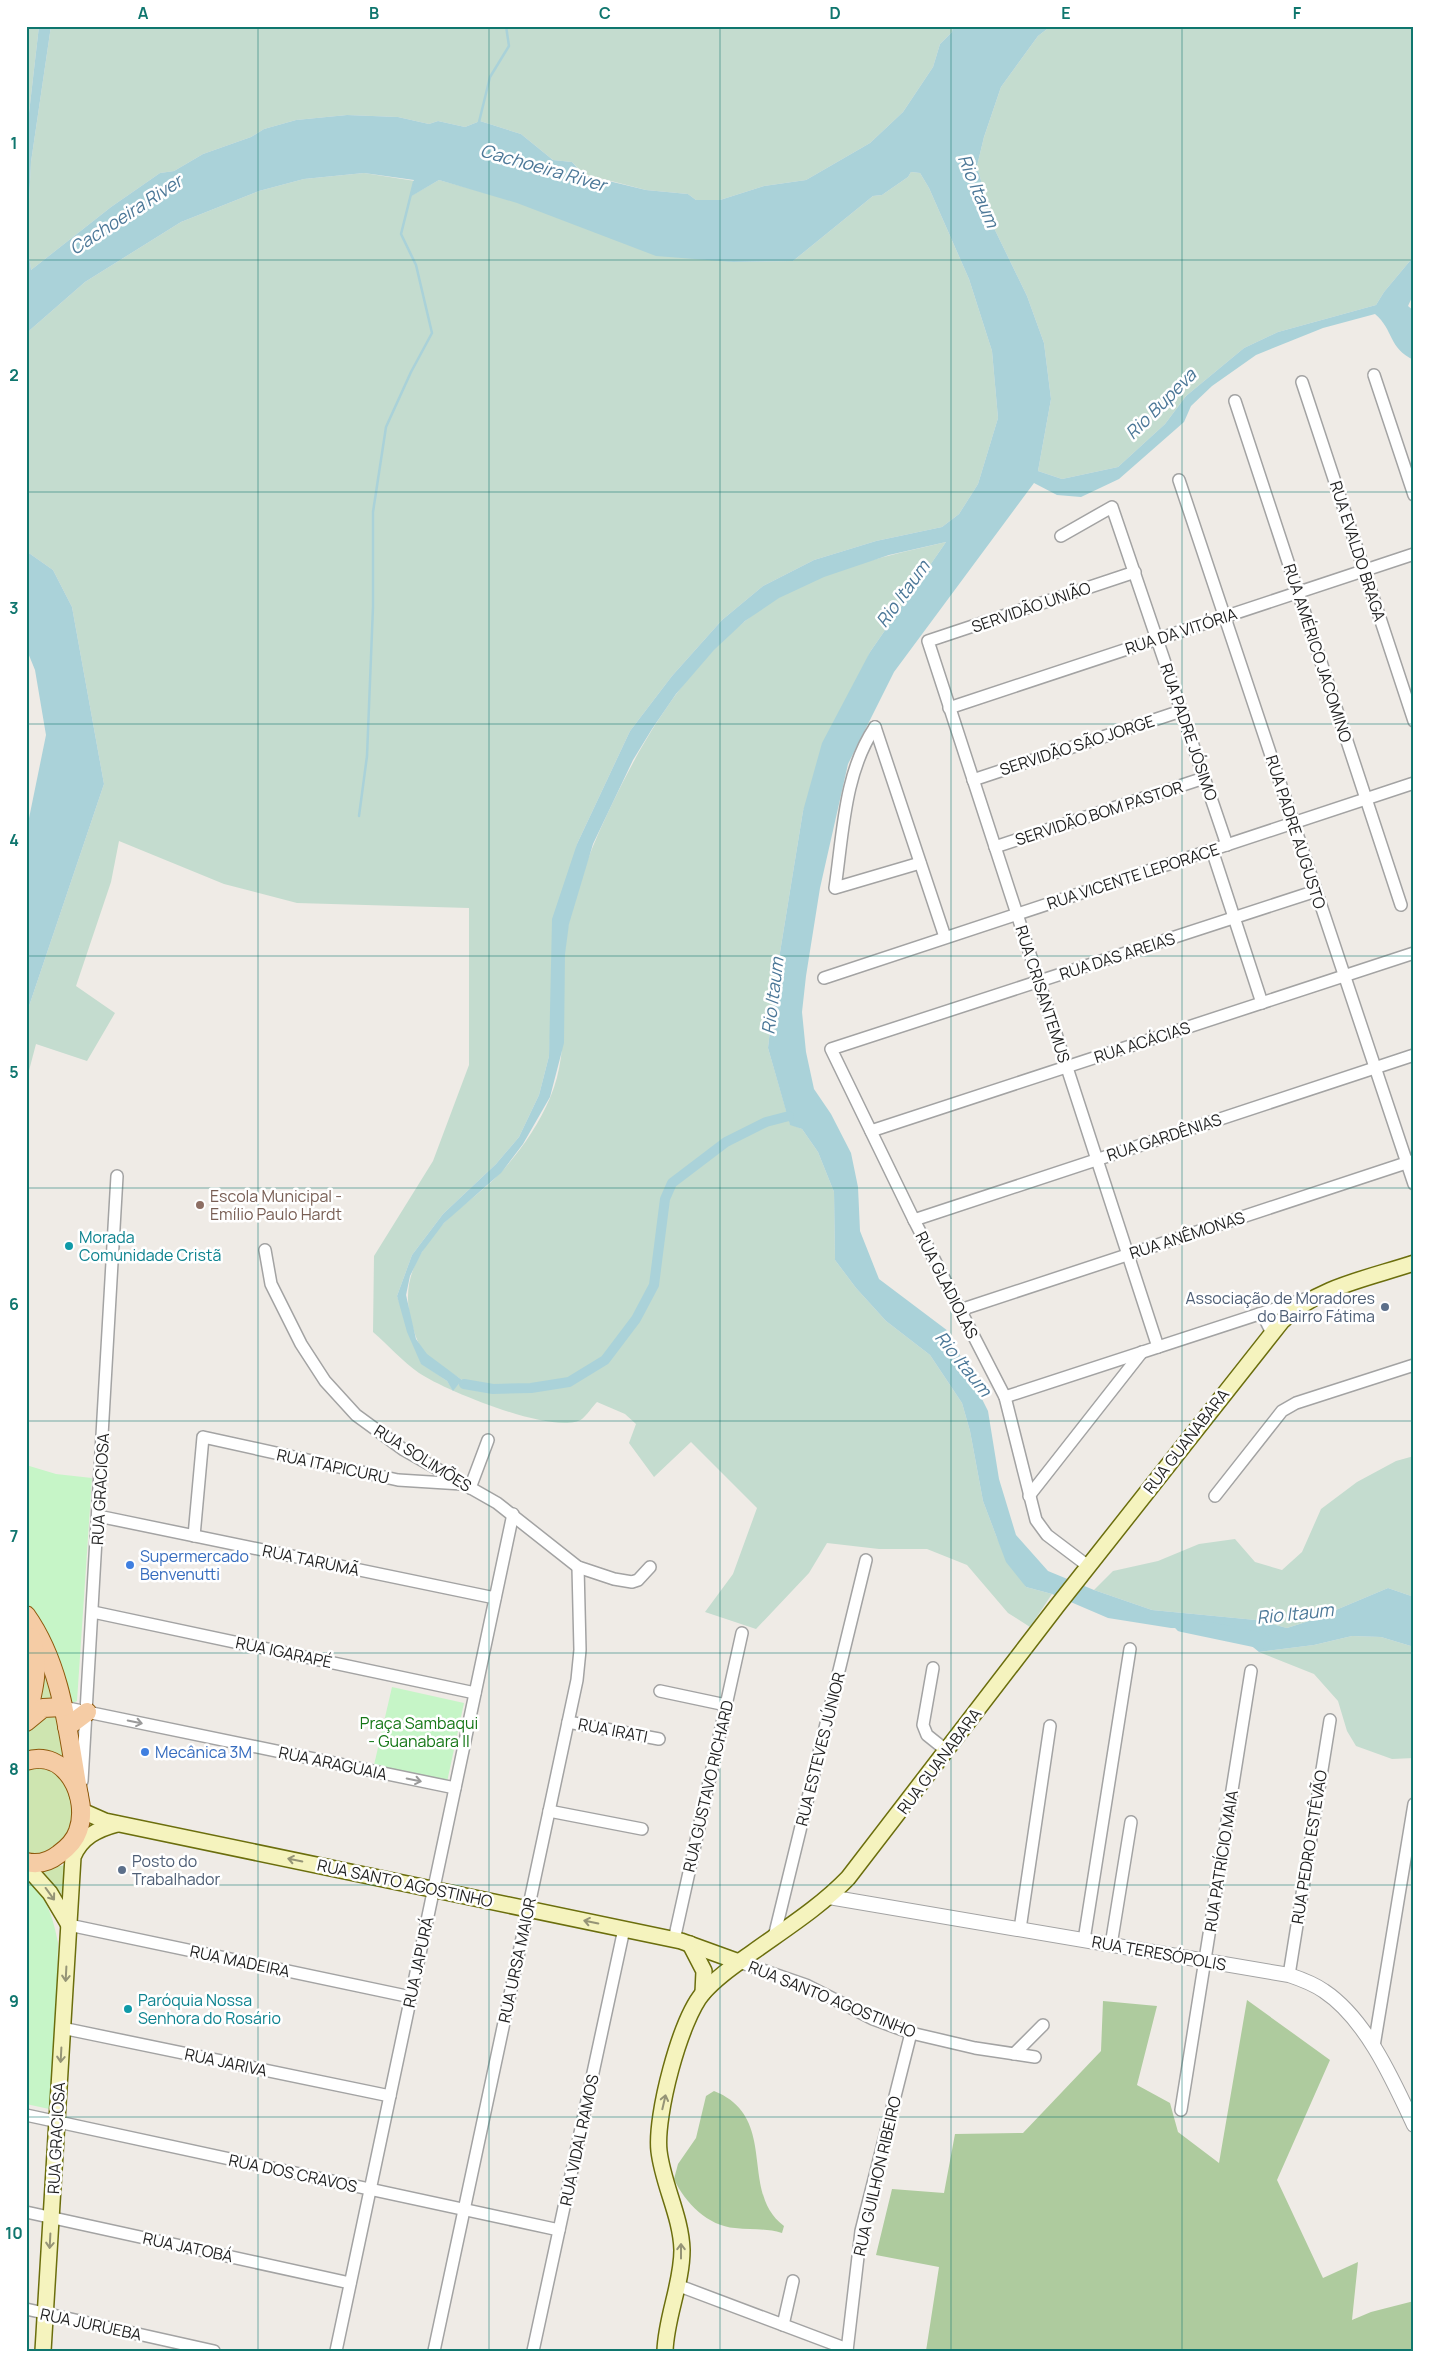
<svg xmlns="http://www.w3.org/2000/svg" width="1440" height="2377" font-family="Manrope,sans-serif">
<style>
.grass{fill:#cee5b0}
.forest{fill:#aecb9e}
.wetland{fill:#c4dccf}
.park{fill:#c6f5c7}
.water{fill:#aad2d9}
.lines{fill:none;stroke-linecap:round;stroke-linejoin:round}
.stream{stroke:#aad2d9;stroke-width:2.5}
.canal{stroke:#aad2d9;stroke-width:10}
.river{stroke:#aad2d9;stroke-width:16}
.minor-casing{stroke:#a3a3a3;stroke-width:14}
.tertiary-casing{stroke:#a3a3a3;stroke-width:16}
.secondary-casing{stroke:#6b6e0d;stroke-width:18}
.primary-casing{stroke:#8e590b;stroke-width:20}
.minor{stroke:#fff;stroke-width:11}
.tertiary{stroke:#fff;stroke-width:14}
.secondary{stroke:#f5f3be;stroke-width:15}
.primary{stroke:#f5cca5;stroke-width:18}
.oneway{stroke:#9a9a9a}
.oneway2{stroke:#959476}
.grid{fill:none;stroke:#0f766e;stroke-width:1;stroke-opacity:0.55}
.education-dot{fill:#8d6e63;stroke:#fff;stroke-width:2}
.culture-dot{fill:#0f9aa8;stroke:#fff;stroke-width:2}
.service-dot{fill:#5c6f8a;stroke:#fff;stroke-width:2}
.shop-dot{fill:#3f7fe0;stroke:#fff;stroke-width:2}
.labels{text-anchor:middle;stroke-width:5;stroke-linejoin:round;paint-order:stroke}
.street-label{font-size:16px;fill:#1f1f1f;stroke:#fff}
.education-label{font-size:16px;fill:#785e54;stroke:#fff;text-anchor:start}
.culture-label{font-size:16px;fill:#0d838f;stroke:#fff;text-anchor:start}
.service-label{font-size:16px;fill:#4e5e75;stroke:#fff;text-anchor:end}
.shop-label{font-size:16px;fill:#366cbe;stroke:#fff;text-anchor:start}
.park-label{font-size:16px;fill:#147615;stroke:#fff}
.water-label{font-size:18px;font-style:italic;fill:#4c7898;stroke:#fff}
.neatline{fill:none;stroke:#0f766e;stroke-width:2}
.grid-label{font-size:16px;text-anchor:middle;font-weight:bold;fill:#0f766e}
</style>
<rect width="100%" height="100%" fill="#efebe6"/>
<!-- grass -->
<g class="grass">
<polygon points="41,1659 58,1703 37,1708"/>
<path d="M 59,1714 L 68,1761 L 60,1756 L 26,1753 C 26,1727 34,1719 59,1714 Z"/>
<path d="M 28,1766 L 60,1770 L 76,1794 L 73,1834 C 57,1848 49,1860 26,1853 L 26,1767 Z"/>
<polygon points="65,1865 65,1898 41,1869"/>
</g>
<!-- forest -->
<g class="forest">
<polygon points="1247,2000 1330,2060 1277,2180 1323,2278 1358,2262 1352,2320 1371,2312 1414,2301 1414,2351 926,2351 939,2267 876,2255 892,2189 944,2193 955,2134 1023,2133 1101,2051 1103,2001 1157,2006 1137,2085 1170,2103 1178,2132 1219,2163"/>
<path d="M 714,2091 C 780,2117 738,2192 784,2226 L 782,2233 C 766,2228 752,2230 735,2228 C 708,2226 685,2203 674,2179 L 678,2164 L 696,2138 L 706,2096 Z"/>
</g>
<!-- wetland -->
<g class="wetland">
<polygon points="26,26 39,26 26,139"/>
<polygon points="51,26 953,26 952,32 940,44 933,67 903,112 870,143 806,180 764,186 720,200 696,200 688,194 646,190 584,174 572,162 553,160 521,134 480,121 465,127 438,121 429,124 398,117 347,115 296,120 264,129 251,137 203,154 174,171 160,173 111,207 31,270 27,242 31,162"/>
<polygon points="1051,26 1414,26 1414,256 1384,292 1376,305 1278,332 1244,348 1186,396 1165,424 1118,467 1062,479 1038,471 1051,399 1044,343 1027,296 994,228 977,166 984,137 1001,87 1038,36"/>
<path d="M 911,172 L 920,173 L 929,188 L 969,279 L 992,351 L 998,418 L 978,484 L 959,514 L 942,527 L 876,541 L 814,560 L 763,586 L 722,620 L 672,676 L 630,731 L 577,844 L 552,999 L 549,1056 L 539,1095 L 519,1137 L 496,1164 L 443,1214 L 412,1255 L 397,1296 L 421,1363 L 447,1381 L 453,1390 L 462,1380 C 451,1372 436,1364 426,1354 C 418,1345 415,1335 412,1324 C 400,1283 416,1255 443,1224 C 461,1205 484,1191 501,1172 C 520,1152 539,1124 550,1098 C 574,1042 556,980 569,922 C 578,880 594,841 613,802 C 651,723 701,645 778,598 C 829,568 890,555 946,542 L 870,652 L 803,811 L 776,977 L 768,1048 L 790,1124 L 802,1129 L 818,1152 L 834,1192 L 835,1260 L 856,1288 L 886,1321 L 930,1355 L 962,1403 L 970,1431 L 983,1501 L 997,1538 L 1026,1587 L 1052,1594 L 1030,1627 L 1008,1613 L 967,1565 L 927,1549 L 879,1549 L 827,1543 L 809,1573 L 756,1629 L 705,1612 L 733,1574 L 757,1508 L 691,1442 L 654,1477 L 629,1443 L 636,1424 L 625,1414 L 597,1402 C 592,1407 587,1415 582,1419 C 557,1437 444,1390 419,1373 C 403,1362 388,1345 373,1332 L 374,1256 L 433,1161 L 469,1065 L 469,908 L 297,903 L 224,884 L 119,841 L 111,882 L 76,986 L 115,1013 L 87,1061 L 36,1044 L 26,1082 L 26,1015 L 104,784 L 72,607 L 53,570 L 26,551 L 26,337 L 30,330 L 85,282 L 181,222 L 259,191 L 304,179 L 364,173 L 415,181 L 411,196 L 439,180 L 733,262 L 793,261 L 873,196 L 882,195 L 908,177 Z"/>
<polygon points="1414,1456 1414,1597 1388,1588 1312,1620 1287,1628 1256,1620 1152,1610 1094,1590 1113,1571 1158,1561 1199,1544 1235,1539 1255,1562 1282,1570 1302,1552 1321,1509 1357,1482 1396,1461"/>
<polygon points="1352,1636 1381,1637 1414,1647 1414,1758 1392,1759 1356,1746 1347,1731 1338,1701 1314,1674 1259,1652 1314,1645"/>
</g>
<!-- park -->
<g class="park">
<polygon points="26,1465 56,1474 92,1478 77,1701 73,1703 67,1700 36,1620 26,1603"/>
<polygon points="392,1687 464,1703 447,1782 374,1765"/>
<path d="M 26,1877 C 46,1895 53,1917 58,1943 L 54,2110 L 26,2104 Z"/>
</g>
<!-- water -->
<g class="water">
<path d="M 39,26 L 51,26 L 31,162 L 27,242 L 31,270 L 111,207 L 160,173 L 174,171 L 203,154 L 251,137 L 264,129 L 296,120 L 347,115 L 398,117 L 429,124 L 438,121 L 465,127 L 480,121 L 521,134 L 553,160 L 572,162 L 584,175 L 646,190 L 688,194 L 696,200 L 720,200 L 764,186 L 806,180 L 870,143 L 903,112 L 933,67 L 940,44 L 952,32 L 953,26 L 1051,26 L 1038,36 L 1001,87 L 984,137 L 977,166 L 994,228 L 1027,296 L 1044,343 L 1051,399 L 1038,471 L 1062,479 L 1118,467 L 1165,424 L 1186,396 L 1244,348 L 1278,332 L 1376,305 L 1384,292 L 1414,256 L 1414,293 L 1408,306 L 1414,311 L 1414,360 C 1388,348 1394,330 1375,314 L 1323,328 L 1256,355 L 1212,386 L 1191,406 L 1184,422 L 1119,479 L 1081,497 L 1057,495 L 1034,483 L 894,672 L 848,764 L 820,888 L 806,976 L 802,1012 L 806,1052 L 814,1089 L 831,1114 L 851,1153 L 858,1187 L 860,1231 L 879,1279 L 948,1331 L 988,1411 L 999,1479 L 1016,1535 L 1048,1571 L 1094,1590 L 1152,1610 L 1256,1620 L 1287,1628 L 1312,1620 L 1388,1588 L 1414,1597 L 1414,1647 L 1381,1637 L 1352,1636 L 1314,1645 L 1259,1652 L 1231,1629 L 1171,1628 L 1108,1618 L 1052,1594 L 1026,1587 L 1006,1562 L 983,1501 L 970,1431 L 962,1403 L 930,1355 L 886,1321 L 856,1288 L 835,1260 L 834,1192 L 818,1152 L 802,1129 L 790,1125 L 768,1048 L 776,977 L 803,811 L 822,743 L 870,652 L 946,542 L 889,555 L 824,577 L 779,598 L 745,621 L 714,650 L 676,694 L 652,729 L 633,760 L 593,844 L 569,924 L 565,954 L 564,1043 L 550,1097 L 523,1144 L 501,1173 L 444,1223 L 422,1252 L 410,1276 L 406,1295 L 416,1339 L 427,1354 L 462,1380 L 453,1391 L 447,1381 L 421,1364 L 407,1332 L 397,1296 L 412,1255 L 443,1214 L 496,1164 L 519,1137 L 539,1095 L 549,1056 L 552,919 L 577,844 L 630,731 L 672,676 L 722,620 L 763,586 L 814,560 L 876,541 L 942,527 L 959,514 L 978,484 L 998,418 L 992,351 L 969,279 L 929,188 L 920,173 L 911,172 L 908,177 L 882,195 L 873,196 L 793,261 L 733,262 L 656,256 L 517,203 L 439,180 L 410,197 L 414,180 L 364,173 L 304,179 L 259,191 L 181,222 L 85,282 L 30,330 L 26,337 L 26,139 Z"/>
<polygon points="26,551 53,570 72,607 104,784 26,1015 26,833 46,735 35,670 26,648"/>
</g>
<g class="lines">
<!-- stream -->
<g class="stream">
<polyline points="479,122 490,77 509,46 506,26"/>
<polyline points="359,816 367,756 373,607 373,512 386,427 411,372 432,333 416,265 401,234 414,182"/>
</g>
<!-- canal -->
<polyline class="canal" points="464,1384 493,1389 531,1388 569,1382 605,1360 636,1319 654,1285 665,1199 672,1183 726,1142 766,1122 789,1116"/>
<!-- river -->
<polyline class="river" points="1182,1624 1263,1641"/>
<!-- minor casing -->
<g class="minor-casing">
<g id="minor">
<polyline points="1374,375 1414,495"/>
<polyline points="1302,382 1414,721"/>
<polyline points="1235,401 1401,905"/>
<polyline points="1179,480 1414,1184"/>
<polyline points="1061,536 1112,507 1227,845"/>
<polyline points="1135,572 928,641 1158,1347"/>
<polyline points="949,708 1414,554"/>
<path d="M 875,727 C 844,773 843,834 835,888 L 920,863"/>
<polyline points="875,727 945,937"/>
<polyline points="973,780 1181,711"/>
<polyline points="995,847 1204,778"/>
<polyline points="1212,850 1262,1003"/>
<polyline points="824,978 1414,783"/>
<polyline points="871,1131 1414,953"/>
<polyline points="914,1220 1414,1055"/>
<polyline points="265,1250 271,1284 301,1344 325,1381 356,1415 404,1450 497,1503 578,1567 614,1579 632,1582 638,1580 650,1567"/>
<polyline points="960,1310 1412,1161"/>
<polyline points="1259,1314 1265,1319 1272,1333"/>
<polyline points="1005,1397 1305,1299"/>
<polyline points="470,1488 488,1440"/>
<polyline points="1029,1496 1142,1352"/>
<polyline points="1215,1496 1282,1411 1296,1403 1414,1365"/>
<polyline points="98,1516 495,1598"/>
<polyline points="194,1536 203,1437 398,1480 462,1484"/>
<polyline points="1088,1566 1047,1535 1036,1520 1005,1397 914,1220 831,1049 1316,891"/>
<polyline points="93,1612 475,1693"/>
<polyline points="933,1668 923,1725 927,1735 947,1751"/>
<polyline points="660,1691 726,1705"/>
<polyline points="63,1707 455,1788"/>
<polyline points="568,1722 659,1739"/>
<polyline points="82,1781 117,1176"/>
<polyline points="549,1811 642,1829"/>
<polyline points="69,1925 411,1997"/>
<polyline points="1020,1929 1050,1726"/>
<polyline points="774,1937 866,1560"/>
<polyline points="674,1940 742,1633"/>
<polyline points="1084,1940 1130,1649"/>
<polyline points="1111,1945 1131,1822"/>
<polyline points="739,1962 806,1985 873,2019 911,2033 975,2048 1035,2057"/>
<polyline points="1289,1975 1330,1720"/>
<polyline points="62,2028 390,2096"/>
<polyline points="1374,2046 1414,1804"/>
<polyline points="1014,2054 1043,2025"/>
<polyline points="1181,2110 1251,1671"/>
<polyline points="26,2115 559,2230"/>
<polyline points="26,2212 350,2283"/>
<polyline points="677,2285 847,2349"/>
<polyline points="26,2309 214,2351"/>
<polyline points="783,2325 793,2281"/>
<polyline points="336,2351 513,1514"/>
<polyline points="434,2351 577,1680 580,1650 578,1567"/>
<polyline points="533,2351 624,1929"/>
<polyline points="847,2351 861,2231 911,2033"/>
</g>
</g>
<!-- tertiary casing -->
<g class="tertiary-casing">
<path id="tertiary" d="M 829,1897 L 1289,1975 C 1301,1979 1314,1984 1324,1991 C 1366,2019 1393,2080 1414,2125"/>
</g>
<!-- secondary casing -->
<g class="secondary-casing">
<g id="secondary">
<polyline points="80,1810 105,1821 681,1941 739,1962"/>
<polyline points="26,1866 50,1893 69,1925"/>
<polyline points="690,1944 704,1971 703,1993"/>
<path d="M 43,2351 L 73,1857 C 81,1837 98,1829 117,1824"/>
<path d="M 665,2351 C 666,2317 682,2284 682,2250 C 681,2216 663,2185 659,2151 C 655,2116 680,2020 703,1993 C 717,1977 735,1965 753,1952 C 785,1929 820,1907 848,1878 L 1057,1606 L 1282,1321 C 1317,1287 1369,1278 1414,1263"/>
</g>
</g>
<!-- primary casing -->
<g class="primary-casing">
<g id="primary">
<path d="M 26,1615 C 63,1667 68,1735 79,1796"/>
<path d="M 26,1721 C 33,1693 41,1665 31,1637"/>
<polyline points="26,1722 43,1708 63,1707"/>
<polyline points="67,1727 87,1712"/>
<path d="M 26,1761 C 66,1748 90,1798 78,1831 C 75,1840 66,1849 59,1854 C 49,1862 38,1865 26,1862"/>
</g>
</g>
<!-- minor -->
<use href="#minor" class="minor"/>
<!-- tertiary -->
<use href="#tertiary" class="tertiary"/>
<!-- secondary -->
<use href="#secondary" class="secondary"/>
<!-- primary -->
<use href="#primary" class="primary"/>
</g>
<!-- one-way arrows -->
<defs><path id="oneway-shaft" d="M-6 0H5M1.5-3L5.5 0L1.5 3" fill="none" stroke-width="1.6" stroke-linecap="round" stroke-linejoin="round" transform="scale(1.25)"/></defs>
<g class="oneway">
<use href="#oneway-shaft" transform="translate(135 1722) rotate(12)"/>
<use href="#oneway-shaft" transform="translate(414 1780) rotate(12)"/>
</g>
<g class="oneway2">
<use href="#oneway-shaft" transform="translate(295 1860) rotate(-168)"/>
<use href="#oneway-shaft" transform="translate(50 1894) rotate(54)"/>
<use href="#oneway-shaft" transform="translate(591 1922) rotate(-168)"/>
<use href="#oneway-shaft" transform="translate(66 1974) rotate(93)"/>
<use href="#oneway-shaft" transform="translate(61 2055) rotate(93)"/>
<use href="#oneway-shaft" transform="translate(664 2102) rotate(-77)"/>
<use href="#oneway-shaft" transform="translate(50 2241) rotate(93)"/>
<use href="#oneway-shaft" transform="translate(681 2251) rotate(-90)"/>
</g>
<!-- grid -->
<path class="grid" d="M 258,26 L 258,2351M 489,26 L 489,2351M 720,26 L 720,2351M 951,26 L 951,2351M 1182,26 L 1182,2351M 26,260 L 1414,260M 26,492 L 1414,492M 26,724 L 1414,724M 26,956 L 1414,956M 26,1188 L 1414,1188M 26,1421 L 1414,1421M 26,1653 L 1414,1653M 26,1885 L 1414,1885M 26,2117 L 1414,2117"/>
<!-- markers -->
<circle class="education-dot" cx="200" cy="1205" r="5"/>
<g class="culture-dot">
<circle cx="69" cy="1246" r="5"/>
<circle cx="128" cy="2009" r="5"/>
</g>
<g class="service-dot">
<circle cx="1385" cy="1307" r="5"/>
<circle cx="122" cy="1870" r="5"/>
</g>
<g class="shop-dot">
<circle cx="130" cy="1565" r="5"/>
<circle cx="145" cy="1752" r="5"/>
</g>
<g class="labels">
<!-- street labels -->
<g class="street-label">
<text transform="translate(1358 551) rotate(72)" y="6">RUA EVALDO BRAGA</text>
<text transform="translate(1031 607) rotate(-19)" y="6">SERVIDÃO UNIÃO</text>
<text transform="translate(1181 631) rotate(-18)" y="6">RUA DA VITÓRIA</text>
<text transform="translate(1318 653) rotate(72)" y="6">RUA AMÉRICO JACOMINO</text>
<text transform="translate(1189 732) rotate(71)" y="6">RUA PADRE JÓSIMO</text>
<text transform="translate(1077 745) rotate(-18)" y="6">SERVIDÃO SÃO JORGE</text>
<text transform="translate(1099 813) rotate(-18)" y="6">SERVIDÃO BOM PASTOR</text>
<text transform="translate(1296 832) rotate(72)" y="6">RUA PADRE AUGUSTO</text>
<text transform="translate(1133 876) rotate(-18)" y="6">RUA VICENTE LEPORACE</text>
<text transform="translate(1117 956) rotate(-18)" y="6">RUA DAS AREIAS</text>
<text transform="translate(1043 994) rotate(72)" y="6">RUA CRISANTEMUS</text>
<text transform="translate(1142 1042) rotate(-18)" y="6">RUA ACÁCIAS</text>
<text transform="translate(1164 1137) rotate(-18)" y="6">RUA GARDÊNIAS</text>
<text transform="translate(1187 1235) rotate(-18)" y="6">RUA ANÊMONAS</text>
<text transform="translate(947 1285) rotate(63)" y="6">RUA GLADIOLAS</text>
<text transform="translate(1186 1441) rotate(-52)" y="6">RUA GUANABARA</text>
<text transform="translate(423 1458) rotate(32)" y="6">RUA SOLIMÕES</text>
<text transform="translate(333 1466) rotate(12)" y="6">RUA ITAPICURU</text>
<text transform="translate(100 1489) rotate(-87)" y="6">RUA GRACIOSA</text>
<text transform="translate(311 1560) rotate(12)" y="6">RUA TARUMÃ</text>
<text transform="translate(284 1652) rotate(12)" y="6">RUA IGARAPÉ</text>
<text transform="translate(613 1730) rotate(11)" y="6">RUA IRATI</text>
<text transform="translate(820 1749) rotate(-76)" y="6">RUA ESTEVES JÚNIOR</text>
<text transform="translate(939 1761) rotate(-53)" y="6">RUA GUANABARA</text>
<text transform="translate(333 1763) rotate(12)" y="6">RUA ARAGUAIA</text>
<text transform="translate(708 1786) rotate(-77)" y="6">RUA GUSTAVO RICHARD</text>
<text transform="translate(1309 1847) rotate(-81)" y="6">RUA PEDRO ESTÊVÃO</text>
<text transform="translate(1221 1861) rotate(-81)" y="6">RUA PATRÍCIO MAIA</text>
<text transform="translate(405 1883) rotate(12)" y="6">RUA SANTO AGOSTINHO</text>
<text transform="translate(1159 1953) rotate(10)" y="6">RUA TERESÓPOLIS</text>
<text transform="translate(517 1960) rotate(-78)" y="6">RUA URSA MAIOR</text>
<text transform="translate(240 1961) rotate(12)" y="6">RUA MADEIRA</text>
<text transform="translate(418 1962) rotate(-78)" y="6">RUA JAPURÁ</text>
<text transform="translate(832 1999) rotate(22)" y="6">RUA SANTO AGOSTINHO</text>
<text transform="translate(226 2062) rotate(12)" y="6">RUA JARIVA</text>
<text transform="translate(56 2138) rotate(-87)" y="6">RUA GRACIOSA</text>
<text transform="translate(579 2140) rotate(-78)" y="6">RUA VIDAL RAMOS</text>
<text transform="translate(293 2173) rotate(12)" y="6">RUA DOS CRAVOS</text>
<text transform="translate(877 2176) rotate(-77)" y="6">RUA GUILHON RIBEIRO</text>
<text transform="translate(188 2247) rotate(12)" y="6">RUA JATOBÁ</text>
<text transform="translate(91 2324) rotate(12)" y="6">RUA JURUEBA</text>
</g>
<!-- education labels -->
<g class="education-label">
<text x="210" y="1202">Escola Municipal -<tspan x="210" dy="18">Emílio Paulo Hardt</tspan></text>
</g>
<!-- culture labels -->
<g class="culture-label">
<text x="79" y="1243">Morada<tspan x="79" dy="18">Comunidade Cristã</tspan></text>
<text x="138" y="2006">Paróquia Nossa<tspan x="138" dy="18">Senhora do Rosário</tspan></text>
</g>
<!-- service labels -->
<g class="service-label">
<text x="1375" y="1304">Associação de Moradores<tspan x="1375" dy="18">do Bairro Fátima</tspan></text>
<text x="132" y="1867" text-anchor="start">Posto do<tspan x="132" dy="18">Trabalhador</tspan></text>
</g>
<!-- shop labels -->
<g class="shop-label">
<text x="140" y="1562">Supermercado<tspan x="140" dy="18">Benvenutti</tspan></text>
<text x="155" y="1758">Mecânica 3M</text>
</g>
<!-- park labels -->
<g class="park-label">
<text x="419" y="1729">Praça Sambaqui<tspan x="419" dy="18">- Guanabara II</tspan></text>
</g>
<!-- water labels -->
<g class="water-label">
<text transform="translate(543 168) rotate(16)" y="6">Cachoeira River</text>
<text transform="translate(978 191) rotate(67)" y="6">Rio Itaum</text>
<text transform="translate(126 215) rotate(-33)" y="6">Cachoeira River</text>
<text transform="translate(1161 404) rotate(-45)" y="6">Rio Bupeva</text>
<text transform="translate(903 594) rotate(-54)" y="6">Rio Itaum</text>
<text transform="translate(773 996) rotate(-83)" y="6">Rio Itaum</text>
<text transform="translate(963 1364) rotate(51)" y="6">Rio Itaum</text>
<text transform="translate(1295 1614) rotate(-6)" y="6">Rio Itaum</text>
</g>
</g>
<!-- border -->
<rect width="1440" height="2377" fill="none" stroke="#ffffff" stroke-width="55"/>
<rect x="28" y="28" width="1384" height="2322" class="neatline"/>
<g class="grid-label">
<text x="143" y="19">A</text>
<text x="374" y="19">B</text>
<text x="605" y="19">C</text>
<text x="835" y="19">D</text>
<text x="1066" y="19">E</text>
<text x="1297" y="19">F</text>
<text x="14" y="149">1</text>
<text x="14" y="381">2</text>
<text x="14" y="614">3</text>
<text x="14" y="846">4</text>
<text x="14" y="1078">5</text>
<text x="14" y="1310">6</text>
<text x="14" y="1542">7</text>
<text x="14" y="1775">8</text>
<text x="14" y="2007">9</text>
<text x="14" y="2239">10</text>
</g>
</svg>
